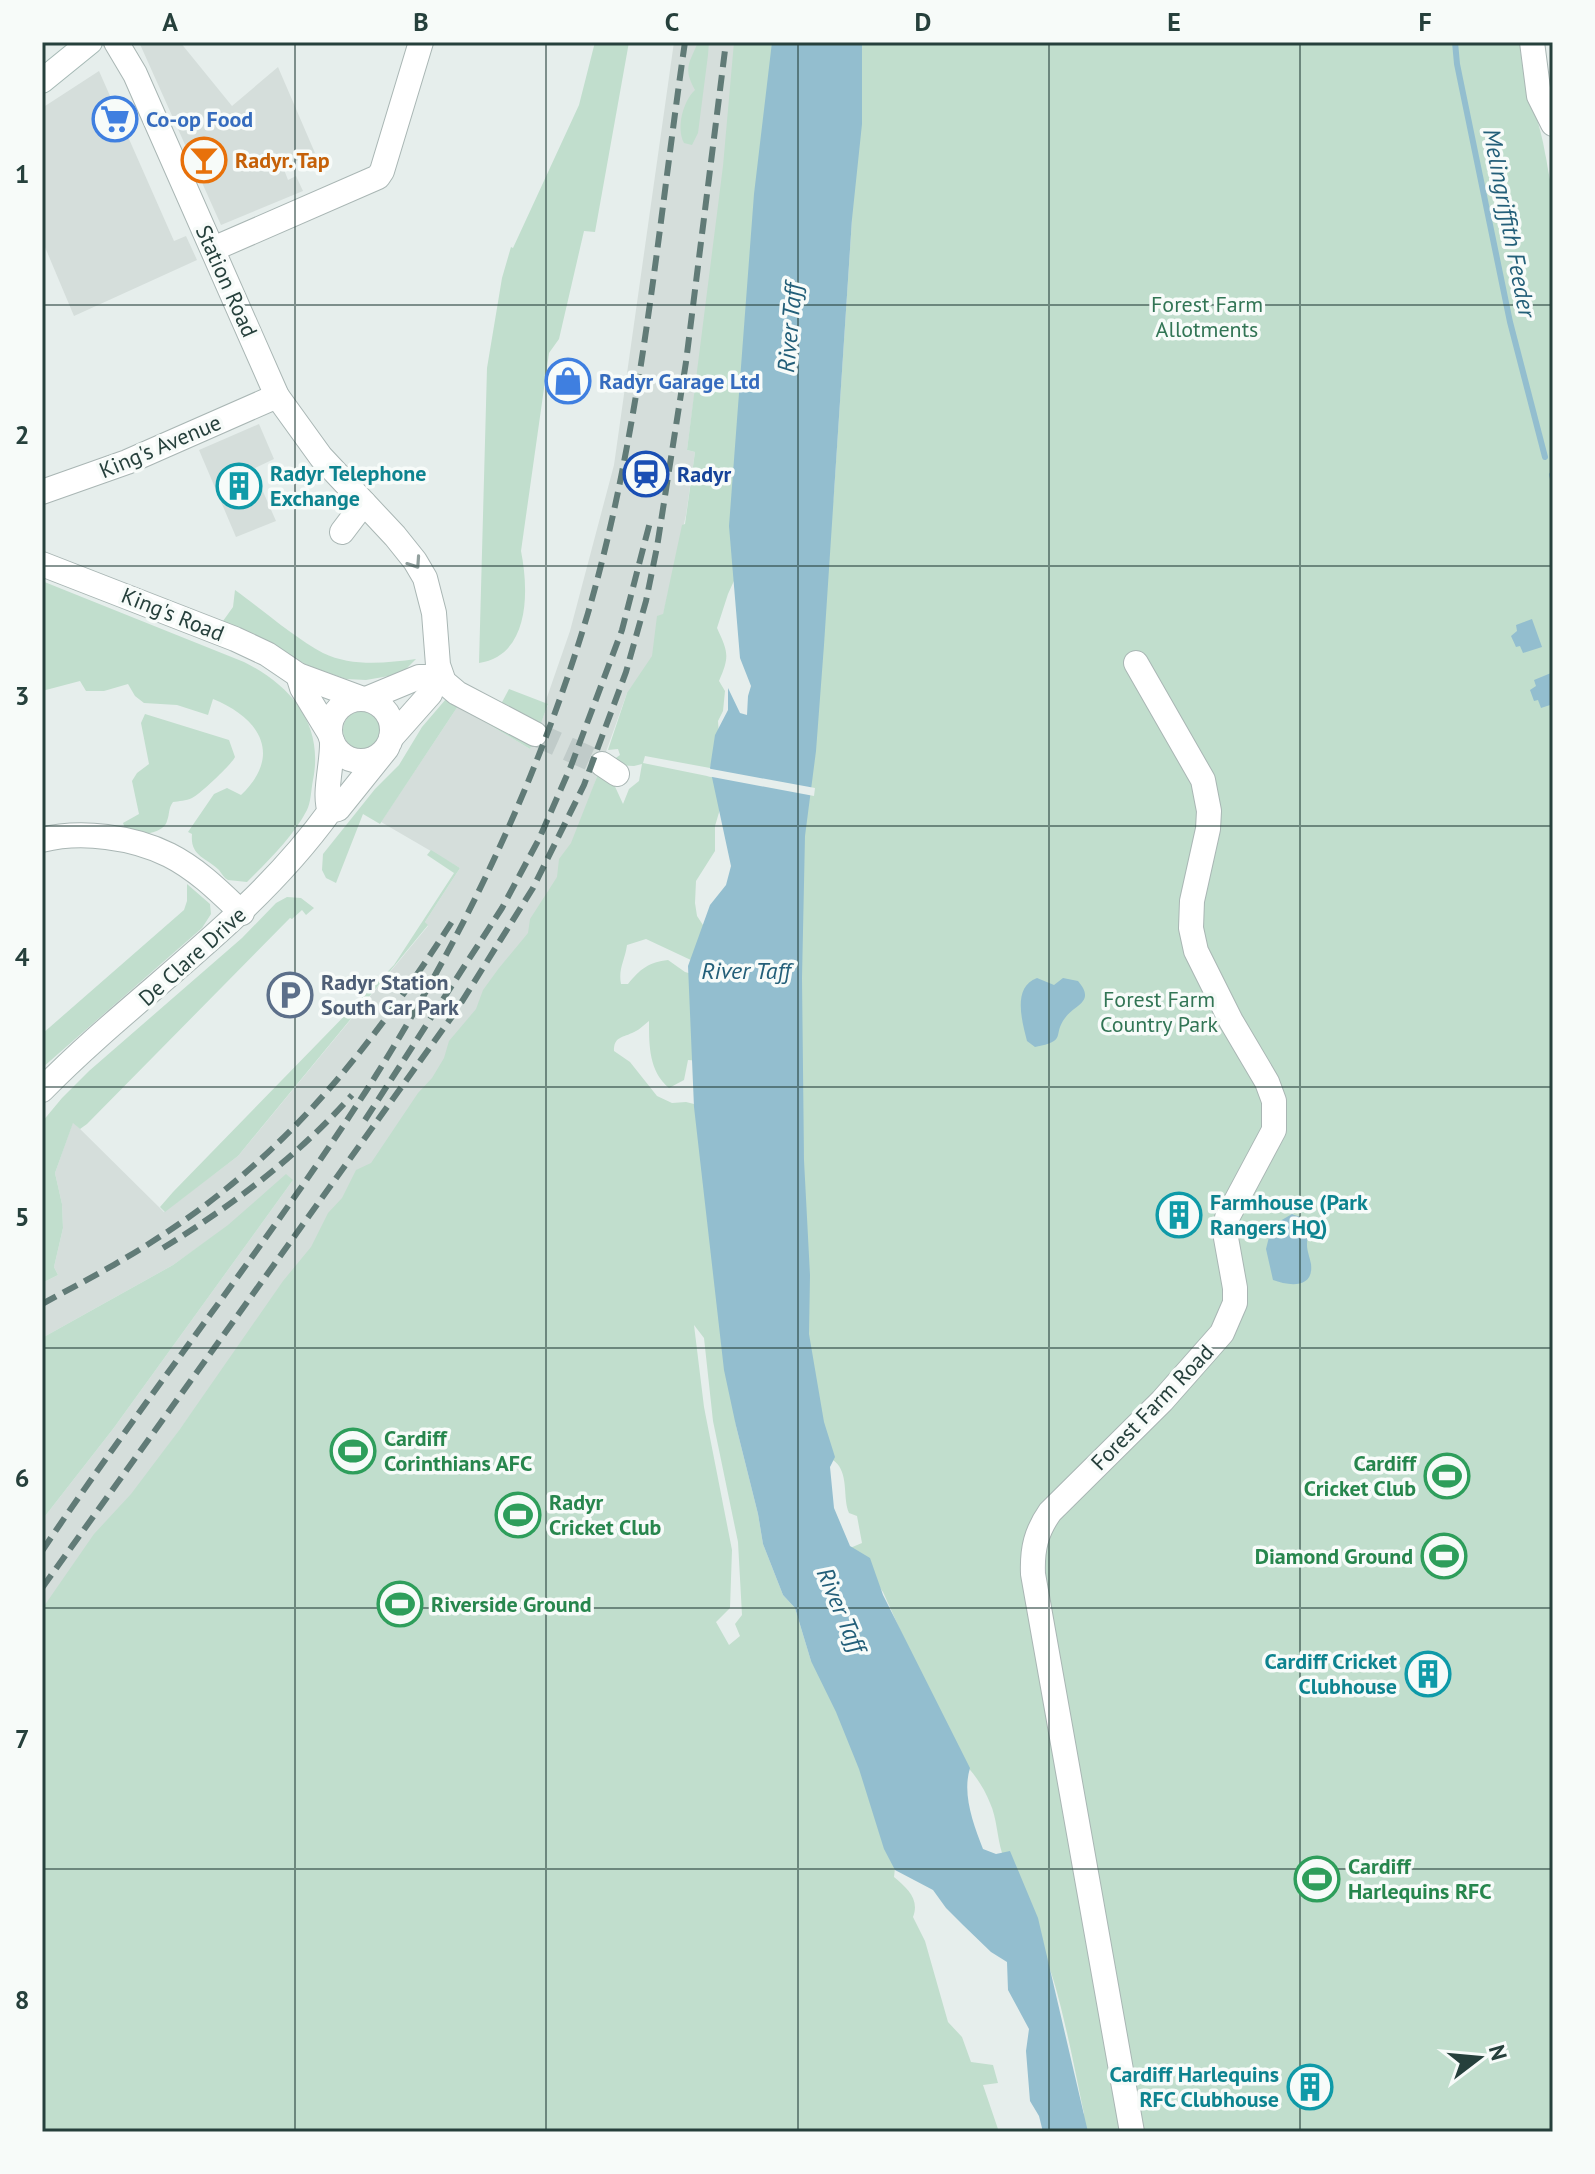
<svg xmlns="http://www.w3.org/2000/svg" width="1595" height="2174" font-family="'PT Sans',sans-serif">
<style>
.built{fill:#d5dedb}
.green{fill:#c1decd;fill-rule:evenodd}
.water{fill:#93becf}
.pier{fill:#e6eeec}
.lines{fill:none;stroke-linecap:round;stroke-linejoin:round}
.stream{stroke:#93becf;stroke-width:6}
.street-tunnel{stroke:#c0cbc9;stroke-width:24;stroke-dasharray:24 12;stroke-linecap:butt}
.street-casing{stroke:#a9b6b4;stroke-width:26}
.secondary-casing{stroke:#a5b9b5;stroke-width:26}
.street{stroke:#fff;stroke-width:24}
.secondary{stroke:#fff;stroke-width:24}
.rail{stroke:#617b77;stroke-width:6;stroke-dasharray:16 8;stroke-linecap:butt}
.oneway{stroke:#92a09e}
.grid{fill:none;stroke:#26403c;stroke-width:2;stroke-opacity:0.55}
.labels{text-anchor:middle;stroke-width:7;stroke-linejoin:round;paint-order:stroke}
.shop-label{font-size:22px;font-weight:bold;fill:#366cbe;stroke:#f7fbf9;text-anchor:start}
.food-label{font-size:22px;font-weight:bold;fill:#c56008;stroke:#f7fbf9;text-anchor:start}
.street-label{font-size:22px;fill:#26403c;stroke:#f7fbf9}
.park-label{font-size:22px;fill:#327555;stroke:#f7fbf9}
.culture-label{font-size:22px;font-weight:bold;fill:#0d838f;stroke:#f7fbf9;text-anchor:start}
.transit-label{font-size:22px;font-weight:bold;fill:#164399;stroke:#f7fbf9;text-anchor:start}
.service-label{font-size:22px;font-weight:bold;fill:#4e5e75;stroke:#f7fbf9;text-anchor:start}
.leisure-label{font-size:22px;font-weight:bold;fill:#27864d;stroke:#f7fbf9;text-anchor:start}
.water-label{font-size:24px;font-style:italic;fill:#235f79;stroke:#f7fbf9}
.neatline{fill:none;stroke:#26403c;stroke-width:3}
.grid-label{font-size:26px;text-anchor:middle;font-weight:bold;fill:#26403c}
</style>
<rect width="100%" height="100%" fill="#e6eeec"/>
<!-- built -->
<g class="built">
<polygon points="139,42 180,42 232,106 278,67 315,153 283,167 288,180 296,176 303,191 221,225"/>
<polygon points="674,42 737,42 725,168 687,450 695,452 686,515 644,698 627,693 573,844 528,939 418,1102 42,1619 42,1520 113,1429 293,1180 173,1265 42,1338 42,1283 58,1275 54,1267 63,1228 62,1204 55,1173 73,1122 164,1212 238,1156 428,926 425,922 460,868 381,822 458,706 530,749 548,705 545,703 570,631 614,465"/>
<polygon points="99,71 174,241 186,236 197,260 74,316 42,240 42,108"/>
<polygon points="259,424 274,459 253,469 276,521 236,537 199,450"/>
</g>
<!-- green -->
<g class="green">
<path d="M 595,42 L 629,42 L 595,232 L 584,231 L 559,339 L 549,353 L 521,551 C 529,591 530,655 479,663 L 487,368 L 502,278 L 511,247 L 513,248 L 579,105 Z"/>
<path d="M 698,42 L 709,42 L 708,55 L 698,133 L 692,145 L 684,143 C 676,128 683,101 695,90 C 683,68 689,64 698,42 Z"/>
<path d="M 734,42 L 782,42 L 738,572 L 728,594 L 717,628 C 728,652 730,656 719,681 L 725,691 L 723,711 L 718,721 L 719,736 L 710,768 L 645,756 L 643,763 L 712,777 L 718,784 L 723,799 L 715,826 L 715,851 L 696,881 L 695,903 L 697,916 L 709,934 L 693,961 L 646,939 L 627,945 C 625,960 618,969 621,984 L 628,984 C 640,969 649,962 668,960 L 685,972 L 709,979 L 701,1061 L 688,1060 L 684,1080 L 669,1088 C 649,1071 649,1046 649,1021 C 644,1025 638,1031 632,1033 C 621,1038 614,1037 614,1051 L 630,1062 L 657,1096 L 672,1103 L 686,1102 L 706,1107 L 736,1426 L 758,1514 L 763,1544 L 783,1595 L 795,1608 L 811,1661 L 825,1669 L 896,1859 L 894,1877 C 907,1888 920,1899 913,1917 L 925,1941 L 948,2022 L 962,2037 L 971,2062 L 993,2065 L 998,2083 L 983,2085 L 999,2132 L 42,2132 L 42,1609 L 94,1534 L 131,1494 L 180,1429 L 283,1281 L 311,1247 L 328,1213 L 342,1198 L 356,1170 L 371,1163 L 418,1093 L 432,1078 L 444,1058 L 449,1041 L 476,1009 L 483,990 L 499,968 L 528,933 L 530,919 L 557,877 L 559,859 L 571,843 L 600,769 L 612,780 L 623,804 L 629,789 L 639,781 L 642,764 L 634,766 L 614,765 L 613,760 L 620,755 L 618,749 L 608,750 L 627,693 L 652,656 L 657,616 L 663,614 L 682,525 L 685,524 L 695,452 L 687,450 L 723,166 ZM 694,1325 L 704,1338 L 713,1421 L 738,1542 L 742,1615 L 735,1624 L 740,1636 L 729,1645 L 716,1622 L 730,1608 L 732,1550 L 704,1407 Z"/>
<path d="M 835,42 L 1520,42 C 1521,81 1539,115 1545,153 C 1548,166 1548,176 1553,189 L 1553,2132 L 1070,2132 L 1084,2113 C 1078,2087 1055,1961 1040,1950 L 1009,1855 L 1002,1853 C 997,1837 997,1818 990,1803 C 983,1785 971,1769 957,1756 L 883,1592 L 850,1548 L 862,1543 L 857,1516 L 849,1513 C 843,1499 848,1480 839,1466 C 836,1461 828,1457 823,1453 L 813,1364 L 805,1345 L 804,1157 L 788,1054 L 803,890 L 803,877 L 797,844 L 834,492 L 852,219 Z"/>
<path d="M 42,581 L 244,662 C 292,686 324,725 313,780 C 311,790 311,802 307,810 C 293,837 268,861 247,882 L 228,880 C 224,878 222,874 219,870 C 205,857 190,856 192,834 L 188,832 L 214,794 L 227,788 L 241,795 C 283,755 260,718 213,699 L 208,715 L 177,705 L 144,703 L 135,696 L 128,684 L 104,691 L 86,691 L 80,681 L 42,691 Z"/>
<path d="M 235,590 C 260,608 296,639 323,653 C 352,667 386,663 416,659 L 405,670 L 389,676 L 366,680 L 346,679 L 309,666 L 223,621 L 233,607 Z"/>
<polygon points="509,689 548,704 540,726 500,706"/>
<polygon points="446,699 534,740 530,749 458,706 380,824 363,814 336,883 326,878 322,870 323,854 375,789 399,765 422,727"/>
<circle cx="362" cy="730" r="19"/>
<path d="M 145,714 L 229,740 L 235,757 C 232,764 199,795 192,798 C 186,801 179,801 173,802 C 168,809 170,813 167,821 C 164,832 148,833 139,836 L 125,828 L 123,823 L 139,814 L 132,781 L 137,773 L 149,764 L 141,723 Z"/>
<polygon points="431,850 460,868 425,922 428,925 238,1156 165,1212 160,1207 173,1192 394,965 454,873 427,855"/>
<polygon points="187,884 210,904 211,914 202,928 42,1068 42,1034 184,910 187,901"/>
<polygon points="287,897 301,898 314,908 306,915 302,910 292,919 290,918 87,1124 80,1129 73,1123 55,1173 62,1204 63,1228 54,1267 58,1275 42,1283 42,1122 62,1098 89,1071 242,938 276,903"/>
<polygon points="286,1174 293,1180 113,1429 42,1520 42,1338 173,1265 228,1225"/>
</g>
<!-- water -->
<g class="water">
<path d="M 772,42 L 862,42 L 862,124 L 852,219 L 824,645 L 816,751 L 805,836 L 802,978 L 804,1160 L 810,1275 L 809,1334 L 824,1422 L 835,1457 L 830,1467 L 834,1508 L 850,1546 L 870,1558 L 883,1595 L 970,1768 C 962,1794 973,1823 983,1849 L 996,1854 L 1010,1851 L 1038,1918 L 1088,2132 L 1043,2132 L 1039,2116 L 1030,2101 L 1026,2051 L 1029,2029 L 1008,1990 L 1007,1962 L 991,1952 L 963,1925 L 946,1908 L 933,1890 L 895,1870 L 884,1849 L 859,1769 L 836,1712 L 811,1661 L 795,1608 L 783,1595 L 763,1544 L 758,1514 L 736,1426 L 724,1370 L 694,1107 L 688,966 L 710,905 L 726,885 L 731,866 L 710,768 L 715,735 L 728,710 L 728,688 L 740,713 L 747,715 L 748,696 L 751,686 L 740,658 L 729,526 L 754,194 Z"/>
<polygon points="1532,619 1542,647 1523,653 1520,646 1516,647 1511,636 1517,631 1516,625"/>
<polygon points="1551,673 1553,704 1541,708 1538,700 1534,701 1530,690 1536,686 1534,680"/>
<path d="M 1037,978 L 1054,985 L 1063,978 L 1078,981 C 1096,1002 1075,1004 1065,1018 C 1052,1035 1068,1041 1035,1047 L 1027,1041 C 1022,1021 1012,987 1037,978 Z"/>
<path d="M 1292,1214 C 1296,1216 1301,1216 1304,1220 C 1311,1228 1307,1235 1307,1245 C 1307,1251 1310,1258 1311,1264 C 1314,1289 1289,1286 1273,1280 L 1266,1249 L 1270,1233 L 1275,1224 Z"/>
</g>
<!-- pier -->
<polygon class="pier" points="706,768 815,788 814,796 707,776"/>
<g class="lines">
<!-- stream -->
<g class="stream">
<polyline points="1455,42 1457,64 1510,322 1545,457"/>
<polyline points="1552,475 1553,479"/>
</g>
<!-- street-tunnel -->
<polyline class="street-tunnel" points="535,734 602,764"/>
<!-- street casing -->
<g class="street-casing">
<g id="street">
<polyline points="116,42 135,74 277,396 321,457 395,536 415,561 425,578 434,613 438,665 444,682 457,693 535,734"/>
<polyline points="1532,42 1539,96 1553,124"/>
<polyline points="213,249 378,177 382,171 421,42"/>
<polyline points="42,492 127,462 277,396"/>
<polyline points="342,532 364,503"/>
<polyline points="42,564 235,639 267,654 298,675 363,699"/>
<polyline points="298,675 302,688 330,734"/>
<polyline points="366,699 419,677 441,677"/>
<circle cx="361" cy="730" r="31"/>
<polyline points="391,738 430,694 436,678"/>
<polyline points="602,764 617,774"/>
<path d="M 330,811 C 323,795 333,762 332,741"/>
<path d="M 42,840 C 81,830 133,837 169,855 C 197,869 220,892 242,913"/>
<path d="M 42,1090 C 137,993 249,923 330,811 L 338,809 L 387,748"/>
<path d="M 1132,2132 L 1033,1574 C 1032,1549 1036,1532 1050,1512 L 1162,1401 L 1222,1333 L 1235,1303 L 1235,1288 L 1226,1238 L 1227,1218 L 1274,1130 L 1274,1101 L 1267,1082 L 1231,1021 L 1196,951 L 1191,928 L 1192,901 L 1208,829 L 1209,811 L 1203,780 L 1136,663"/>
</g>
</g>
<!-- secondary casing -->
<g class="secondary-casing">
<polyline id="secondary" points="42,81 90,42"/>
</g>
<!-- street -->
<use href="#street" class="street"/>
<!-- secondary -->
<use href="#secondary" class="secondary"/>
<!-- rail -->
<g class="rail">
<polyline points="365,1120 502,908 539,839 571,766 622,630 650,522"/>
<path d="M 163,1248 C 233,1205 297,1157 352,1095"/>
<path d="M 42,1304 C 83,1282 125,1260 164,1234 C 290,1152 375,1042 455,917"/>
<path d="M 42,1551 C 146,1396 264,1249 366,1091 C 461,943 538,781 588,613 C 642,427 657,233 685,42"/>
<polyline points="42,1588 456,1011 533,888 584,785 626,672 646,601 657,547 686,362 726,42"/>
</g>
</g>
<!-- one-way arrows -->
<defs><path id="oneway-chevron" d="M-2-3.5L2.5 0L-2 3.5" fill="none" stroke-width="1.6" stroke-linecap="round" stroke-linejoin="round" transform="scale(2)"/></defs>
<use class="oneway" href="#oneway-chevron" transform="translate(415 563) rotate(56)"/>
<!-- grid -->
<path class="grid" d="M 295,42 L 295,2132M 546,42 L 546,2132M 798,42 L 798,2132M 1049,42 L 1049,2132M 1300,42 L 1300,2132M 42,305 L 1553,305M 42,566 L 1553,566M 42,826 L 1553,826M 42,1087 L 1553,1087M 42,1348 L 1553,1348M 42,1608 L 1553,1608M 42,1869 L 1553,1869"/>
<!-- icons -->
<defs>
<g id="supermarket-ring" transform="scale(2.3)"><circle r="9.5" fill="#f7fbf9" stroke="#3f7fe0" stroke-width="1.5"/><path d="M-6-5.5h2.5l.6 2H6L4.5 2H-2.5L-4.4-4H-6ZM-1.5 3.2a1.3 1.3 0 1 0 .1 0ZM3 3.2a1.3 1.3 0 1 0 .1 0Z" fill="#3f7fe0"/></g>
<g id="bar-ring" transform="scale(2.3)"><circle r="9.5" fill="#f7fbf9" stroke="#e8710a" stroke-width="1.5"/><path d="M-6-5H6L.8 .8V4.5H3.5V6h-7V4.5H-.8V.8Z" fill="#e8710a"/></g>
<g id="shop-ring" transform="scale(2.3)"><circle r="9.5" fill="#f7fbf9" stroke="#3f7fe0" stroke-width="1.5"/><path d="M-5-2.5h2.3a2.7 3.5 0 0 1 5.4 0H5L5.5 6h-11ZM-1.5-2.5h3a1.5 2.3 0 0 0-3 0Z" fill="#3f7fe0"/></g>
<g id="station-ring" transform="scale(2.3)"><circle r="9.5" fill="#f7fbf9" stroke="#1a4fb4" stroke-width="1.5"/><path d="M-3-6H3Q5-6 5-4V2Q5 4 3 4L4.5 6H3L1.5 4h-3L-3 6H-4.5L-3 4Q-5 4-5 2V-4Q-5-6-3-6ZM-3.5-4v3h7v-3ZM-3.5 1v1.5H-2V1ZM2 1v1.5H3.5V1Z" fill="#1a4fb4"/></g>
<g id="building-ring" transform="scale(2.3)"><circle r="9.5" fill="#f7fbf9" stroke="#0f9aa8" stroke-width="1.5"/><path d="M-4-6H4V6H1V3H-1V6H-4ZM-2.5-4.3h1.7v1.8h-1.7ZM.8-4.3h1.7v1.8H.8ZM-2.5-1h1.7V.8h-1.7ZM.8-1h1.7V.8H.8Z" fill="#0f9aa8"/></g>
<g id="parking-ring" transform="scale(2.3)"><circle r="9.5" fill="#f7fbf9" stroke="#5c6f8a" stroke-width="1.5"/><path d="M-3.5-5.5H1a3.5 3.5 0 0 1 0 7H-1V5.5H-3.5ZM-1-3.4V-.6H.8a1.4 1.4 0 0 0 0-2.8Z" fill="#5c6f8a"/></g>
<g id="stadium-ring" transform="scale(2.3)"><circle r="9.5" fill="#f7fbf9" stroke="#2e9e5b" stroke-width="1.5"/><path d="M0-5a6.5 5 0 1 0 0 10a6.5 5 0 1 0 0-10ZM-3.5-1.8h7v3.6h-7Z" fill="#2e9e5b"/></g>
</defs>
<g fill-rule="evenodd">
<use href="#supermarket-ring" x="115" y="119"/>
<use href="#bar-ring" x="204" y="160"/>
<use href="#shop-ring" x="568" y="381"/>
<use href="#station-ring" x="646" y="474"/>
<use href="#building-ring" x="239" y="486"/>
<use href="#parking-ring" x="290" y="995"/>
<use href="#building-ring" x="1179" y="1215"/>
<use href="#stadium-ring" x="353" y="1451"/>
<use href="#stadium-ring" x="1447" y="1476"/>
<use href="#stadium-ring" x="518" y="1515"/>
<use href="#stadium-ring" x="1444" y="1556"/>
<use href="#stadium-ring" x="400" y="1604"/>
<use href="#building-ring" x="1428" y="1674"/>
<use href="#stadium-ring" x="1317" y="1879"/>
<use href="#building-ring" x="1310" y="2087"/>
</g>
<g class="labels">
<!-- shop labels -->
<g class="shop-label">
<text x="146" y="127">Co-op Food</text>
<text x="599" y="389">Radyr Garage Ltd</text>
</g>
<!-- food labels -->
<g class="food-label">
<text x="235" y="168">Radyr. Tap</text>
</g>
<!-- street labels -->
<g class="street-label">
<text transform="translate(227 281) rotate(66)" y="8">Station Road</text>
<text transform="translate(160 446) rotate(-23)" y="8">King's Avenue</text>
<text transform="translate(173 614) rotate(22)" y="8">King's Road</text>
<text transform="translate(192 956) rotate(-42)" y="8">De Clare Drive</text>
<text transform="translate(1152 1407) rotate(-46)" y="8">Forest Farm Road</text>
</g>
<!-- park labels -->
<g class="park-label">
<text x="1207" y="312">Forest Farm<tspan x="1207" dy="25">Allotments</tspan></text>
<text x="1159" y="1007">Forest Farm<tspan x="1159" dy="25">Country Park</tspan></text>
</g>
<!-- culture labels -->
<g class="culture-label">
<text x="270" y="481">Radyr Telephone<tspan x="270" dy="25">Exchange</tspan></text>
<text x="1210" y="1210">Farmhouse (Park<tspan x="1210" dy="25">Rangers HQ)</tspan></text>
<text x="1397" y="1669" text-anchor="end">Cardiff Cricket<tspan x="1397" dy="25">Clubhouse</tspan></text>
<text x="1279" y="2082" text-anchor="end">Cardiff Harlequins<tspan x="1279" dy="25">RFC Clubhouse</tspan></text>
</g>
<!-- transit labels -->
<g class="transit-label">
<text x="677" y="482">Radyr</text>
</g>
<!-- service labels -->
<g class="service-label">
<text x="321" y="990">Radyr Station<tspan x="321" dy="25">South Car Park</tspan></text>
</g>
<!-- leisure labels -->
<g class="leisure-label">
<text x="384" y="1446">Cardiff<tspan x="384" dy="25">Corinthians AFC</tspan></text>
<text x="1416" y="1471" text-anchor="end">Cardiff<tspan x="1416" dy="25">Cricket Club</tspan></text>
<text x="549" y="1510">Radyr<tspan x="549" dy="25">Cricket Club</tspan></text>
<text x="1413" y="1564" text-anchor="end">Diamond Ground</text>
<text x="431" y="1612">Riverside Ground</text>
<text x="1348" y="1874">Cardiff<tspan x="1348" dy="25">Harlequins RFC</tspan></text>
</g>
<!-- water labels -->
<g class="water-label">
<text transform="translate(1509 223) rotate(79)" y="8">Melingriffith Feeder</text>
<text transform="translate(790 328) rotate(-85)" y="8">River Taff</text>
<text x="746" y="979">River Taff</text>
<text transform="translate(841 1610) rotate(67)" y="8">River Taff</text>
</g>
</g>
<!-- border -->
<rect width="1595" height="2174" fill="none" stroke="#f7fbf9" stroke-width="88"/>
<!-- north arrow -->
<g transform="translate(1479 2058) rotate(74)" stroke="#f7fbf9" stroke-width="6" paint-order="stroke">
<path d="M0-6L14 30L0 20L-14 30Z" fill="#26403c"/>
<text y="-12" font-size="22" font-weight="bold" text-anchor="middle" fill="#26403c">N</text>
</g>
<rect x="44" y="44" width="1507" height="2086" class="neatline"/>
<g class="grid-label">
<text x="170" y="31">A</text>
<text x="421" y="31">B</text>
<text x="672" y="31">C</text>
<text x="923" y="31">D</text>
<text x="1174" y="31">E</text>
<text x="1425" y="31">F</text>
<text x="22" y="183">1</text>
<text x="22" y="444">2</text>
<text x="22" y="705">3</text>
<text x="22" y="966">4</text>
<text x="22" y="1226">5</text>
<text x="22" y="1487">6</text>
<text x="22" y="1748">7</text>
<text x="22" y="2009">8</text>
</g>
</svg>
